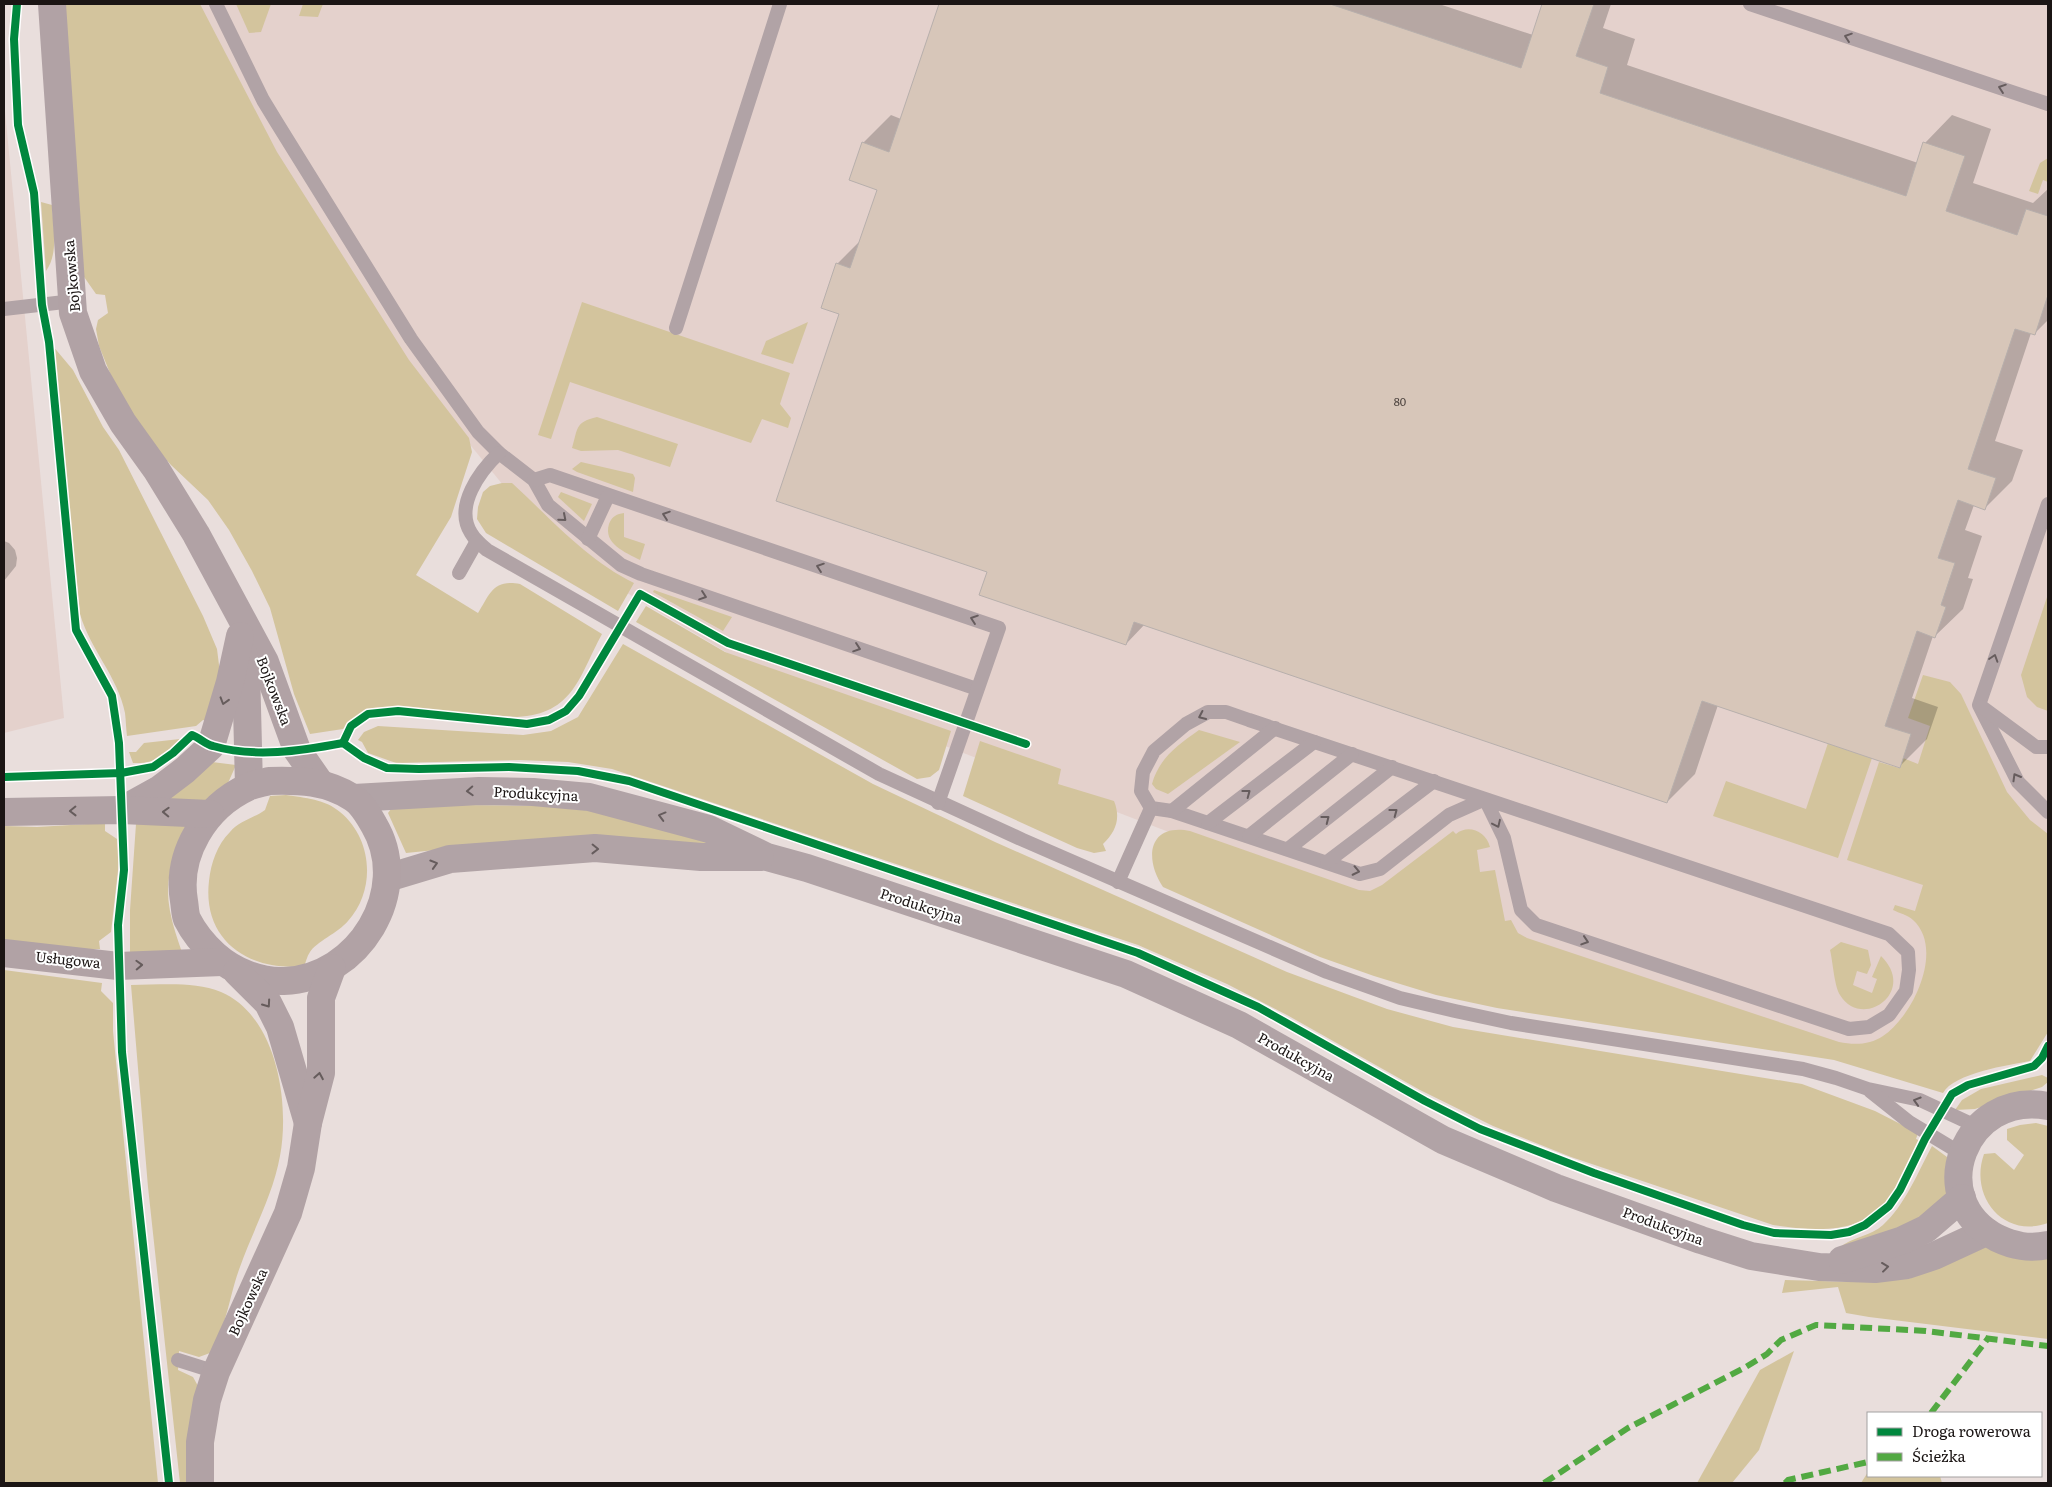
<svg xmlns="http://www.w3.org/2000/svg" width="2052" height="1487" font-family="Literata,serif">
<style>
.built{fill:#e4d1cc}
.green{fill:#d3c49d}
.shadow{fill:#0003}
.building{fill:#d7c6b9;stroke:#b7afac}
.lines{fill:none;stroke-linecap:round;stroke-linejoin:round}
.lane{stroke:#b1a3a6;stroke-width:14}
.street{stroke:#b1a3a6;stroke-width:28}
.secondary{stroke:#b1a2a5;stroke-width:28}
.quiet{stroke:#52a942;stroke-width:6;stroke-dasharray:12 6;stroke-linecap:butt}
.cycleway-casing{stroke:#fff;stroke-width:11}
.cycleway{stroke:#00873e;stroke-width:8}
.oneway{stroke:#665c5d}
.oneway2{stroke:#665c5c}
.labels{text-anchor:middle;stroke-width:4;stroke-linejoin:round;paint-order:stroke}
.number-label{font-size:11px;fill:#4a413d}
.street-label{font-size:14px;fill:#1b1514;stroke:#fff}
</style>
<rect width="100%" height="100%" fill="#e9dedc"/>
<!-- built -->
<g class="built">
<polygon points="196,4 2048,4 2048,832 1872,1064 1174,834 771,679 627,593 517,502 404,364 256,126"/>
<polygon points="4,101 64,718 4,733"/>
</g>
<!-- green -->
<g class="green">
<path d="M 61,4 L 200,4 L 277,152 L 409,360 L 469,438 L 472,452 L 451,517 L 416,575 L 478,613 C 490,594 493,579 520,584 L 602,634 C 579,676 574,714 517,717 L 397,707 L 372,708 L 358,716 L 343,729 L 310,734 L 294,694 L 270,608 L 252,571 L 229,530 L 208,500 L 171,465 L 138,428 L 114,383 L 99,346 L 96,329 L 98,320 L 108,313 L 105,295 L 96,294 L 82,274 Z"/>
<polygon points="236,4 271,4 261,32 249,33"/>
<polygon points="303,4 323,4 318,17 299,16"/>
<polygon points="2048,158 2048,182 2043,180 2038,194 2029,191 2040,163"/>
<path d="M 41,202 L 52,205 C 53,226 59,253 46,271 Z"/>
<polygon points="582,302 790,373 780,404 791,418 788,428 762,419 751,443 570,382 551,439 538,435"/>
<polygon points="808,322 793,364 761,354 766,341"/>
<path d="M 52,345 L 73,370 L 103,427 L 119,450 L 203,616 L 217,649 L 220,673 L 211,722 L 203,720 L 196,726 L 127,736 C 126,729 126,721 125,713 C 118,677 90,649 80,614 Z"/>
<path d="M 597,417 L 678,444 L 670,467 L 618,450 L 581,451 L 572,448 C 578,428 575,422 597,417 Z"/>
<polygon points="581,462 633,474 635,478 633,492 577,472 572,469"/>
<path d="M 502,483 L 512,483 C 550,518 587,560 634,583 L 618,611 L 486,533 L 477,519 L 478,507 L 483,492 L 490,486 Z"/>
<polygon points="561,492 592,504 584,521 558,497"/>
<path d="M 624,513 L 624,537 L 645,544 L 640,560 C 625,552 603,544 609,524 C 612,516 617,514 624,513 Z"/>
<polygon points="654,590 732,617 723,631 653,592"/>
<polygon points="2048,594 2048,711 2037,707 2027,697 2021,675"/>
<polygon points="646,606 725,652 951,731 939,770 930,777 917,779 636,622"/>
<path d="M 623,644 L 873,784 L 995,842 L 1287,972 L 1387,1009 L 1453,1027 L 1802,1084 L 1875,1111 L 1918,1133 L 1916,1139 L 1921,1141 C 1910,1160 1901,1180 1889,1198 C 1862,1236 1814,1231 1773,1225 L 1571,1157 L 1493,1126 L 1420,1090 L 1287,1015 L 1227,984 L 1138,945 L 612,769 L 568,762 L 519,760 L 396,763 L 368,753 L 362,742 L 358,740 L 364,732 L 378,726 L 523,735 L 551,731 L 578,717 Z"/>
<path d="M 1923,675 L 1950,682 L 1961,694 L 2007,792 L 2030,820 L 2048,834 L 2048,1032 L 2030,1061 C 2009,1065 1954,1073 1943,1093 L 1834,1060 L 1497,1008 L 1436,995 L 1374,976 L 1320,957 L 1163,887 C 1144,859 1148,823 1190,831 L 1359,890 L 1370,891 L 1382,885 L 1453,831 L 1456,834 C 1468,824 1486,831 1490,847 L 1477,850 L 1480,872 L 1495,870 L 1505,921 L 1511,920 L 1518,933 L 1527,938 L 1839,1042 C 1854,1045 1870,1045 1883,1036 C 1913,1016 1945,949 1913,920 C 1908,915 1899,913 1893,910 L 1895,905 L 1915,911 L 1923,885 L 1847,860 L 1879,762 L 1899,768 L 1903,758 L 1918,764 L 1930,726 L 1908,718 Z"/>
<path d="M 1199,730 L 1240,742 L 1168,794 L 1156,789 L 1152,784 C 1159,758 1178,745 1199,730 Z"/>
<path d="M 180,739 C 163,755 157,764 133,763 L 129,752 L 136,752 L 144,743 Z"/>
<path d="M 980,741 L 1061,769 L 1058,784 L 1114,801 C 1121,818 1116,832 1103,844 L 1106,851 L 1094,853 L 1077,848 L 963,796 Z"/>
<polygon points="1828,743 1872,758 1838,858 1713,816 1726,781 1806,809"/>
<path d="M 212,762 L 236,765 L 228,783 L 201,806 L 155,804 C 180,793 193,781 212,762 Z"/>
<path d="M 286,795 C 305,798 325,799 340,812 C 373,839 376,890 348,921 C 338,933 316,942 310,952 C 307,956 306,962 304,966 C 249,972 202,940 209,881 C 211,863 217,845 230,832 C 239,821 254,818 265,810 L 270,796 Z"/>
<polygon points="461,805 540,806 595,811 715,843 713,847 555,838 406,853 388,813 391,809"/>
<path d="M 190,822 C 184,836 176,850 172,865 C 162,896 173,926 183,955 L 130,956 L 130,910 L 136,824 Z"/>
<polygon points="105,823 105,831 117,839 119,862 111,932 99,941 100,949 59,949 4,942 4,826 37,827"/>
<path d="M 1841,942 L 1868,950 L 1871,965 L 1867,974 L 1857,971 L 1853,985 L 1872,993 L 1877,979 L 1872,977 L 1881,956 C 1918,992 1862,1031 1840,995 C 1834,985 1833,962 1830,950 Z"/>
<polygon points="4,970 102,983 101,991 113,1003 113,1031 158,1483 4,1483"/>
<path d="M 131,985 C 160,985 194,981 221,992 C 277,1016 290,1103 280,1156 C 273,1195 253,1230 240,1267 C 233,1285 230,1304 224,1322 C 220,1333 215,1343 210,1353 L 199,1357 L 179,1351 L 178,1370 L 193,1377 L 198,1386 L 190,1483 L 180,1483 L 148,1187 Z"/>
<polygon points="2042,1075 2048,1078 2048,1082 2042,1087 1975,1109 1955,1110 1962,1100 1981,1089"/>
<path d="M 2036,1123 L 2048,1126 L 2048,1223 C 2003,1239 1969,1196 1984,1154 L 1995,1153 L 2014,1170 L 2024,1155 L 2007,1140 L 2007,1129 L 2020,1125 Z"/>
<path d="M 1932,1146 L 1947,1157 L 1952,1169 L 1952,1184 L 1941,1205 L 1922,1222 L 1839,1248 C 1852,1237 1871,1236 1883,1225 C 1905,1205 1918,1172 1932,1146 Z"/>
<polygon points="1984,1244 2048,1251 2048,1339 1869,1317 1846,1313 1838,1287 1782,1293 1785,1280 1855,1282"/>
<polygon points="1794,1351 1759,1450 1732,1483 1697,1483 1760,1370"/>
<polygon points="1868,1472 1868,1476 1940,1476 1942,1483 1861,1483"/>
</g>
<!-- shadow -->
<g class="shadow">
<polygon points="940,4 1439,4 1533,35 1544,4 1611,4 1603,28 1635,39 1627,65 1918,163 1925,143 1952,115 1991,129 1973,183 2033,203 2048,189 2048,320 2034,334 2031,333 1995,441 2023,450 2012,481 1985,508 1974,505 1965,530 1982,536 1968,578 1973,579 1963,609 1935,636 1933,636 1912,698 1938,707 1927,739 1899,767 1718,705 1695,774 1667,802 1145,624 1126,644 989,572 841,314 837,264 861,240 879,189 863,143 891,115 901,119"/>
<polygon points="4,541 9,543 15,550 17,558 16,566 4,581"/>
</g>
<!-- building -->
<polygon class="building" points="939,4 1330,4 1521,68 1542,4 1594,4 1576,56 1608,67 1600,93 1906,196 1923,142 1965,156 1946,211 2017,235 2026,209 2048,216 2048,295 2035,335 2015,329 1968,469 1996,478 1985,510 1958,500 1938,558 1955,563 1941,605 1946,607 1935,638 1917,631 1885,726 1911,734 1900,768 1702,701 1667,803 1134,622 1126,645 979,595 987,572 776,501 839,314 821,308 836,263 850,268 877,190 849,180 862,142 889,152"/>
<g class="lines">
<!-- lane -->
<g class="lane">
<polyline points="216,4 263,100 277,123 411,339 478,432 499,453 534,480 548,505 621,565 641,574 977,689"/>
<polyline points="1750,4 2048,104"/>
<polyline points="4,309 73,301"/>
<polyline points="676,328 780,4"/>
<path d="M 499,453 C 480,471 454,506 471,533 C 475,540 481,545 487,550 L 879,774 L 1023,840 L 1327,972 L 1400,998 L 1455,1011 L 1511,1023 L 1803,1069 L 1836,1078 L 1868,1089 L 1920,1100 L 1978,1127"/>
<polyline points="534,480 550,475 999,628 938,803"/>
<polyline points="2048,504 1979,705 2018,782 2048,812"/>
<polyline points="588,539 608,496"/>
<polyline points="459,573 477,541"/>
<polyline points="1982,707 2036,747 2048,747"/>
<polyline points="1249,720 1226,712 1208,712 1186,724 1154,751 1143,772 1141,791 1151,808 1172,811 1360,874 1380,869 1449,815 1485,799 1504,838 1521,910 1536,925 1849,1029 1869,1027 1889,1015 1906,991 1909,970 1908,952 1889,934 1249,720"/>
<polyline points="1172,811 1275,728"/>
<polyline points="1208,823 1314,742"/>
<polyline points="1249,836 1352,754"/>
<polyline points="1288,849 1392,767"/>
<polyline points="1327,862 1434,781"/>
<polyline points="1118,882 1151,808"/>
<polyline points="1870,1091 1909,1122 1962,1154"/>
<polyline points="178,1360 216,1372"/>
</g>
<!-- street -->
<g class="street">
<polyline points="354,798 479,791 533,792 589,797 709,829 767,857 807,868 1126,974 1239,1025 1443,1140 1556,1188 1701,1240 1751,1256 1819,1267 1875,1269 1907,1265 1934,1256 1986,1232"/>
<polyline points="387,878 450,859 595,848 701,857 760,857"/>
<path d="M 2048,1106 C 1964,1090 1923,1200 1997,1238 C 2014,1246 2029,1249 2048,1245"/>
<polyline points="1842,1260 1903,1240 1926,1229 1962,1198"/>
</g>
<!-- secondary -->
<g class="secondary">
<polyline points="52,4 73,313 93,371 123,423 156,469 196,534 265,662 297,750 320,783"/>
<polyline points="244,655 246,668 249,786"/>
<path d="M 269,781 C 299,780 327,781 353,798 C 361,803 369,816 374,825 C 413,891 358,979 284,981 C 259,982 233,971 215,955 C 203,944 194,933 187,919 C 185,914 185,907 184,901 C 176,854 205,807 248,787 C 254,784 262,783 269,781 Z"/>
<polyline points="122,810 160,789 185,770 211,746 230,682 240,636"/>
<polyline points="4,812 122,810 210,814"/>
<polyline points="4,953 118,966 222,962"/>
<polyline points="237,972 268,1003 280,1027 308,1123"/>
<polyline points="200,1483 200,1442 207,1400 216,1372 288,1213 301,1168 308,1123 321,1073 321,998 332,968"/>
</g>
<!-- quiet -->
<g class="quiet">
<polyline points="1931,1413 1989,1337"/>
<polyline points="1544,1483 1628,1428 1744,1368 1767,1354 1781,1340 1816,1325 1926,1331 2048,1346"/>
<polyline points="1785,1483 1788,1480 1868,1462"/>
</g>
<!-- cycleway casing -->
<g class="cycleway-casing">
<g id="cycleway">
<polyline points="17,4 14,39 18,125 34,193 42,305 49,342 76,630 112,696 119,743 124,870 118,925 122,1052 169,1483"/>
<polyline points="343,743 351,726 368,714 398,711 527,724 549,720 566,711 579,696 640,594 728,643 1026,744"/>
<path d="M 4,777 L 121,773 L 153,767 L 173,753 L 192,735 C 200,738 205,744 213,746 C 254,758 301,751 343,743 L 364,758 L 387,768 L 419,769 L 509,767 L 578,771 L 629,781 L 1138,953 L 1258,1007 L 1425,1101 L 1480,1129 L 1594,1173 L 1743,1225 L 1774,1233 L 1831,1235 L 1849,1232 L 1865,1225 L 1889,1206 L 1900,1190 L 1925,1139 L 1952,1094 L 1968,1085 L 2034,1066 L 2042,1058 L 2048,1046"/>
</g>
</g>
<!-- cycleway -->
<use href="#cycleway" class="cycleway"/>
</g>
<!-- one-way arrows -->
<defs><path id="oneway-chevron" d="M-2-3.5L2.5 0L-2 3.5" fill="none" stroke-width="1.6" stroke-linecap="round" stroke-linejoin="round" transform="scale(1.25)"/></defs>
<g class="oneway">
<use href="#oneway-chevron" transform="translate(1848 37) rotate(-161)"/>
<use href="#oneway-chevron" transform="translate(2002 88) rotate(-161)"/>
<use href="#oneway-chevron" transform="translate(666 515) rotate(-161)"/>
<use href="#oneway-chevron" transform="translate(563 518) rotate(41)"/>
<use href="#oneway-chevron" transform="translate(820 567) rotate(-161)"/>
<use href="#oneway-chevron" transform="translate(703 596) rotate(19)"/>
<use href="#oneway-chevron" transform="translate(974 619) rotate(-161)"/>
<use href="#oneway-chevron" transform="translate(857 648) rotate(19)"/>
<use href="#oneway-chevron" transform="translate(1994 658) rotate(-72)"/>
<use href="#oneway-chevron" transform="translate(1202 716) rotate(155)"/>
<use href="#oneway-chevron" transform="translate(2016 777) rotate(-120)"/>
<use href="#oneway-chevron" transform="translate(470 791) rotate(177)"/>
<use href="#oneway-chevron" transform="translate(1247 793) rotate(-37)"/>
<use href="#oneway-chevron" transform="translate(1394 812) rotate(-37)"/>
<use href="#oneway-chevron" transform="translate(662 816) rotate(-165)"/>
<use href="#oneway-chevron" transform="translate(1326 819) rotate(-38)"/>
<use href="#oneway-chevron" transform="translate(1497 824) rotate(65)"/>
<use href="#oneway-chevron" transform="translate(595 849) rotate(1)"/>
<use href="#oneway-chevron" transform="translate(434 864) rotate(-17)"/>
<use href="#oneway-chevron" transform="translate(1356 871) rotate(12)"/>
<use href="#oneway-chevron" transform="translate(1585 941) rotate(18)"/>
<use href="#oneway-chevron" transform="translate(1917 1101) rotate(-163)"/>
<use href="#oneway-chevron" transform="translate(1885 1267) rotate(-7)"/>
</g>
<g class="oneway2">
<use href="#oneway-chevron" transform="translate(224 701) rotate(107)"/>
<use href="#oneway-chevron" transform="translate(73 811) rotate(179)"/>
<use href="#oneway-chevron" transform="translate(166 812) rotate(-178)"/>
<use href="#oneway-chevron" transform="translate(139 965) rotate(-2)"/>
<use href="#oneway-chevron" transform="translate(267 1004) rotate(55)"/>
<use href="#oneway-chevron" transform="translate(319 1076) rotate(-80)"/>
</g>
<g class="labels">
<!-- number labels -->
<g class="number-label">
<text x="1400" y="406">80</text>
</g>
<!-- street labels -->
<g class="street-label">
<text transform="translate(72 276) rotate(-95)" y="5">Bojkowska</text>
<text transform="translate(274 691) rotate(69)" y="5">Bojkowska</text>
<text transform="translate(536 794) rotate(3)" y="5">Produkcyjna</text>
<text transform="translate(921 906) rotate(18)" y="5">Produkcyjna</text>
<text transform="translate(68 960) rotate(6)" y="5">Usługowa</text>
<text transform="translate(1296 1057) rotate(29)" y="5">Produkcyjna</text>
<text transform="translate(1663 1226) rotate(20)" y="5">Produkcyjna</text>
<text transform="translate(248 1302) rotate(-65)" y="5">Bojkowska</text>
</g>
</g>
<!-- border -->
<rect width="2052" height="1487" fill="none" stroke="#1b1514" stroke-width="10"/>
<!-- legend -->
<rect x="1867" y="1412" width="175" height="65" fill="#ffffff" stroke="#a4a1a1"/>
<rect x="1877" y="1428" width="25" height="8" fill="#00873e" stroke="#a4a1a1"/>
<text x="1912" y="1437" font-size="15" fill="#1b1514">Droga rowerowa</text>
<rect x="1877" y="1453" width="25" height="8" fill="#52a942" stroke="#a4a1a1"/>
<text x="1912" y="1462" font-size="15" fill="#1b1514">Ścieżka</text>
</svg>
